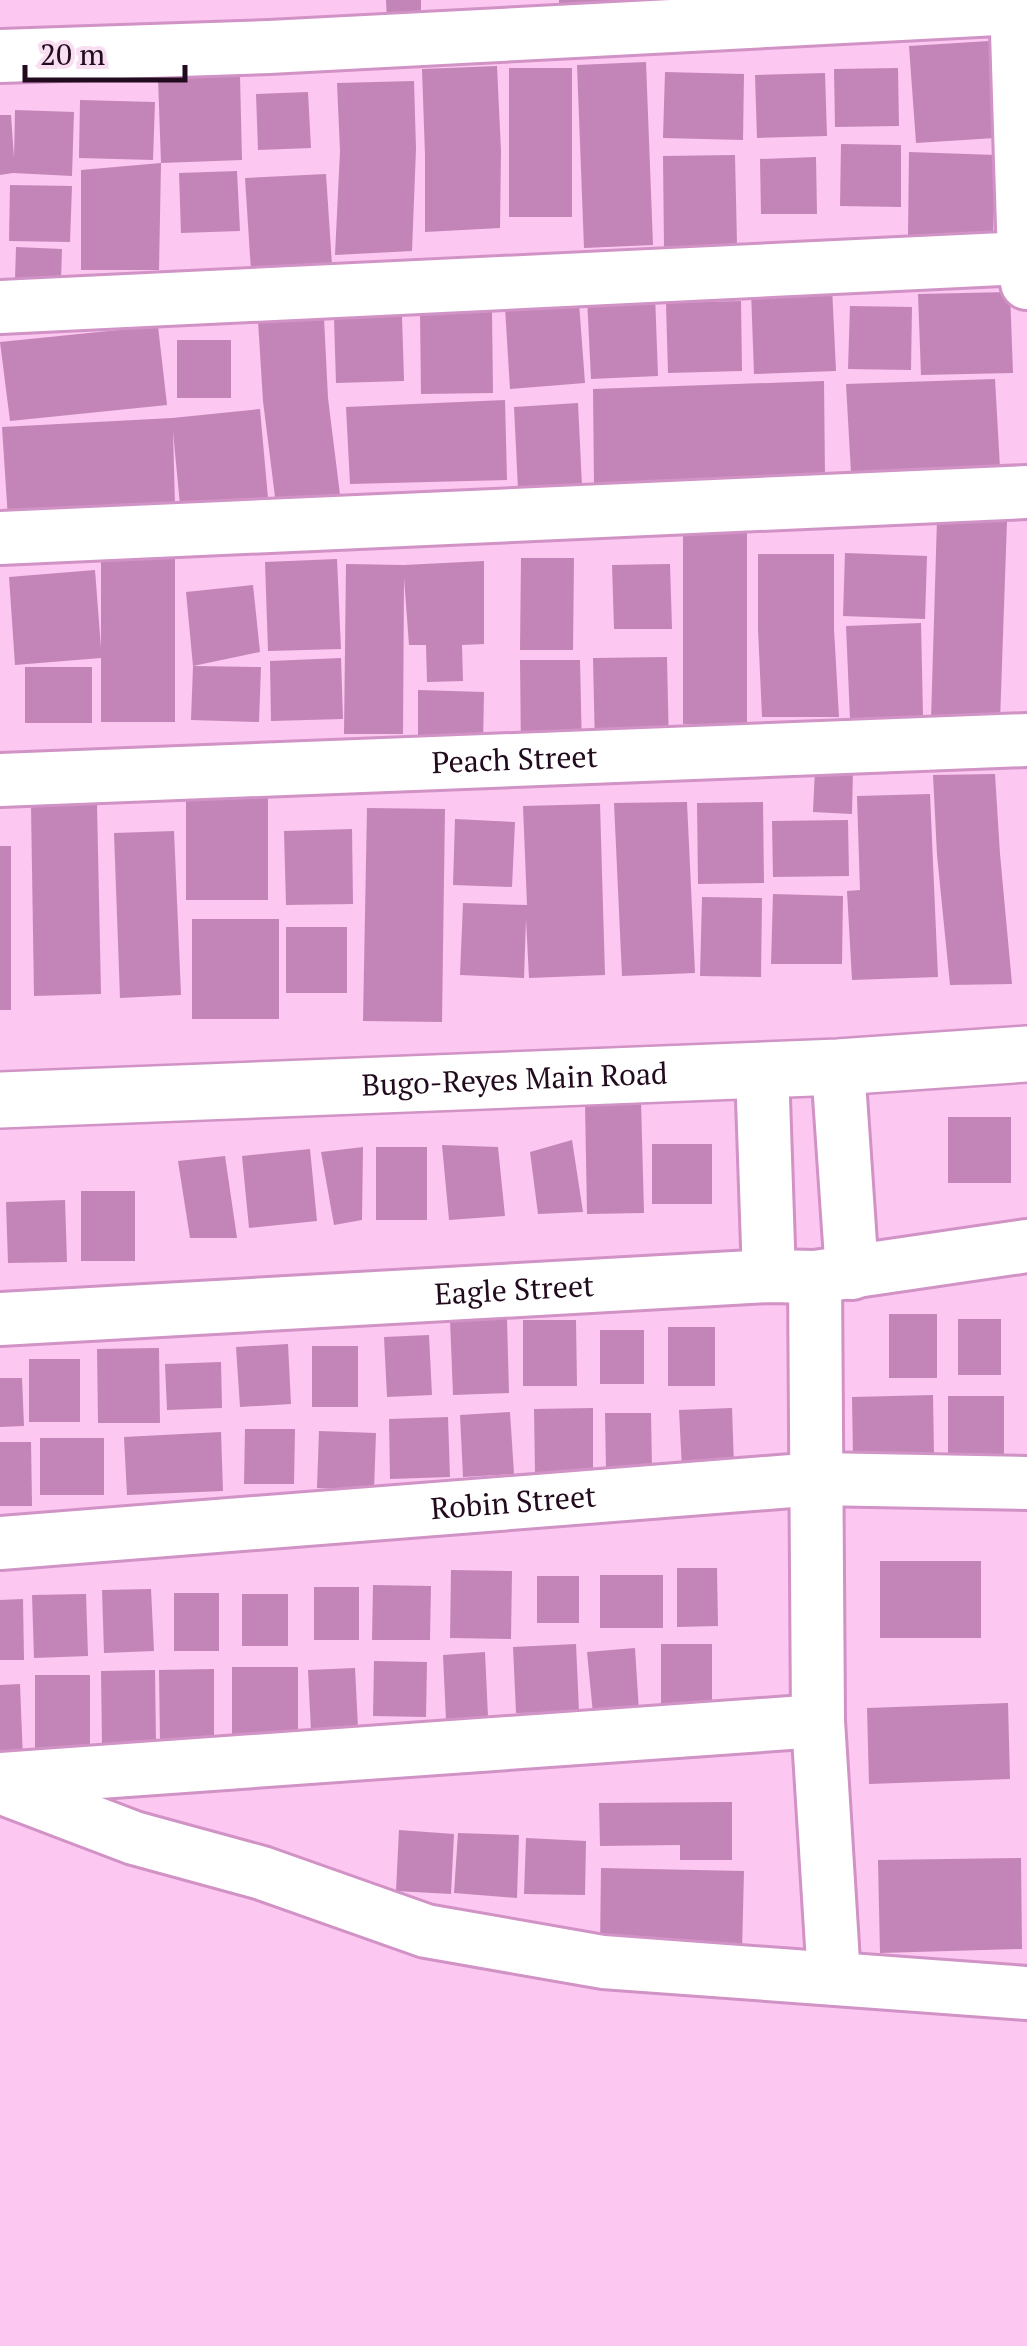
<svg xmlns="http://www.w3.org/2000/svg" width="1027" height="2346" font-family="'PT Serif',serif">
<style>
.building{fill:#c385b7}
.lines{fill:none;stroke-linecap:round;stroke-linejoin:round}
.minor-casing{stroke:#d192c5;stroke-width:58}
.tertiary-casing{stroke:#d192c5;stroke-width:60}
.minor{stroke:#fff;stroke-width:52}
.tertiary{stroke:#fff;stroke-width:55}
.labels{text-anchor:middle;stroke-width:10;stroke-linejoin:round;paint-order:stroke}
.street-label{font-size:30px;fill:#230b1f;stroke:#f9def2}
</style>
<rect width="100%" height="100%" fill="#fcc7f0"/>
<!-- building -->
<g class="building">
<polygon points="386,0 421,0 421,22 387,23"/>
<polygon points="559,0 626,0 626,10 559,11"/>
<polygon points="1005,40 1011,137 916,143 909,46"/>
<polygon points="646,62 653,245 584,248 577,65"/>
<polygon points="497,66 501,151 500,228 425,232 425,155 422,69"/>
<rect x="509" y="68" width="63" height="149"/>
<polygon points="898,68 899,126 835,127 834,69"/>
<polygon points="665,72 744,74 743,140 663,138"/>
<polygon points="825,73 827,136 757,138 755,75"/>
<polygon points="240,76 242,160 161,163 158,78"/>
<polygon points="414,81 416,149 412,251 335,255 340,151 337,83"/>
<polygon points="308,92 311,148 258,150 256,94"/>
<polygon points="80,100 155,102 153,160 79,158"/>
<polygon points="15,110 74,112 72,176 13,173 0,175 0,115 11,115 14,158"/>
<polygon points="841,144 901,145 901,207 840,206"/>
<polygon points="909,152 996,155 993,237 908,235"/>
<polygon points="735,155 737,245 664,247 663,156"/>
<polygon points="816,157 817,214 761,214 760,159"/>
<polygon points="161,163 159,270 81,270 81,170"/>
<polygon points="237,171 240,231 181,233 179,173"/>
<polygon points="326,174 332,265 251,271 245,178"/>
<polygon points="10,185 72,186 70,242 9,241"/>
<polygon points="16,247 62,249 61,280 15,279"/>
<polygon points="832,287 836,371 754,374 751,291"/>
<polygon points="1010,292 1013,373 921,375 918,294"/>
<polygon points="655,294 658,376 591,379 587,298"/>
<polygon points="741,301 742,371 668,373 666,303"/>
<polygon points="579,303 585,383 510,389 505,308"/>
<polygon points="850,306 912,307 911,370 848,369"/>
<polygon points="420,312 492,312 493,393 421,394"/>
<polygon points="402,316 404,381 336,383 334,318"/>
<polygon points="324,318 328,398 341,503 276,505 263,401 258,321"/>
<polygon points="158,326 167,405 10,421 0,342"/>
<rect x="177" y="340" width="54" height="58"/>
<polygon points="995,379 1000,468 851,473 846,384"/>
<polygon points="824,381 825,477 594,485 593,389"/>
<polygon points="505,400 507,480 350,484 346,407"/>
<polygon points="578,403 582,486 518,490 514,407"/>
<polygon points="260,409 268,498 180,505 173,432 175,506 8,519 2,427 172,418"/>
<polygon points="937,519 1007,521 1000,721 931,719"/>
<rect x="683" y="526" width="64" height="198"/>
<polygon points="845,553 927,556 925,619 843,616"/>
<polygon points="758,554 834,554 834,629 839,717 762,717 758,629"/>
<polygon points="101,557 175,557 175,722 101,722 101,658 15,665 9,577 95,570 101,648"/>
<polygon points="521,558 574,558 573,650 520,650"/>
<polygon points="337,559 341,649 268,651 265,562"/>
<polygon points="484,561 484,644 462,645 463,681 427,682 426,645 409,645 404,578 403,734 344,734 346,564 404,565"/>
<polygon points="670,564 672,629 614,629 612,565"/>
<polygon points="253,585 260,652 193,666 186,592"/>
<polygon points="921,623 923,716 850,719 846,626"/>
<polygon points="667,657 669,748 595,749 593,658"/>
<polygon points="341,658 343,719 271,721 270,661"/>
<polygon points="520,660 580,660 582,752 521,752"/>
<polygon points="193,666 261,667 259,722 191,720"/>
<rect x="25" y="667" width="67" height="56"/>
<polygon points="418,690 484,692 483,745 418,745"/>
<polygon points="815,768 853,770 852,814 813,812"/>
<polygon points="995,774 1000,854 1012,984 950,985 937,855 933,775"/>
<polygon points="930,794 938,977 852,980 847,891 860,890 857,796"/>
<rect x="186" y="798" width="82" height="102"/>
<polygon points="687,802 695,973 622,976 614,803"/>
<polygon points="763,802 764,883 698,884 697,803"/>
<polygon points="97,804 101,994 34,996 31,806"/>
<polygon points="600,804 605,975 529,978 526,919 524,978 460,975 463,903 527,905 523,806"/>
<polygon points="367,808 445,809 442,1022 363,1021"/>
<polygon points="455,819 515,822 512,887 453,885"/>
<polygon points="848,820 849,876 773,877 772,821"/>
<polygon points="352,829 353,904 286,905 284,831"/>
<polygon points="174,831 181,995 120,998 114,833"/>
<rect x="0" y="846" width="11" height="164"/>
<polygon points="773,894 843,896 842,964 771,964"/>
<polygon points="702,897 762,898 761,977 700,976"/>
<rect x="192" y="919" width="87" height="100"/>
<rect x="286" y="927" width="61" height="66"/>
<polygon points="641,1101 644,1213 587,1214 585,1102"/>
<rect x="948" y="1117" width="63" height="66"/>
<polygon points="572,1140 583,1212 538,1214 530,1152"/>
<rect x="652" y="1144" width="60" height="60"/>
<polygon points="442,1145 498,1147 505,1216 449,1220"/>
<polygon points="363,1147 362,1220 334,1225 321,1152"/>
<rect x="376" y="1147" width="51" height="73"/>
<polygon points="310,1149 317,1221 249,1228 242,1156"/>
<polygon points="225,1156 237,1238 190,1238 178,1161"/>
<rect x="81" y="1191" width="54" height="70"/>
<polygon points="65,1200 67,1262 8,1263 6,1202"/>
<rect x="889" y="1314" width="48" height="64"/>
<polygon points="507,1318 509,1393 453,1395 450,1320"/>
<rect x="958" y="1319" width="43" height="56"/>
<polygon points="523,1320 576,1320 577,1386 523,1386"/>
<rect x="668" y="1327" width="47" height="59"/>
<rect x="600" y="1330" width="44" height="54"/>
<polygon points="429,1335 432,1395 387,1397 384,1337"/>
<polygon points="288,1344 291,1404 240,1407 236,1347"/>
<rect x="312" y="1346" width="46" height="61"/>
<polygon points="159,1348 160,1423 98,1423 97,1349"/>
<rect x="29" y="1359" width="51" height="63"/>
<polygon points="221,1362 222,1408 167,1410 165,1364"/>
<polygon points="0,1378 22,1378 24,1426 0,1427"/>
<polygon points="933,1395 934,1455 853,1457 852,1397"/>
<rect x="948" y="1396" width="56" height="61"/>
<polygon points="593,1408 593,1473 535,1473 534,1409"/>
<polygon points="732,1408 734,1466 682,1469 679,1410"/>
<polygon points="510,1412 514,1474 463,1477 460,1415"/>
<polygon points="605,1413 651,1413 652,1468 606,1469"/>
<polygon points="448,1417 450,1477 390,1479 389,1419"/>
<polygon points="245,1429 295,1429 294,1484 244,1484"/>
<polygon points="319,1431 376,1433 374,1490 317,1488"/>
<polygon points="221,1432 223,1491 127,1495 124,1437"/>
<rect x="40" y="1438" width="64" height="57"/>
<polygon points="0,1442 31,1442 32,1506 0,1506"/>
<rect x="880" y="1561" width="101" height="77"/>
<polygon points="677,1568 717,1568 718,1626 677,1627"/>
<polygon points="451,1570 512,1571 511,1639 450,1638"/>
<rect x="600" y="1575" width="63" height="53"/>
<rect x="537" y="1576" width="42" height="47"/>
<polygon points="373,1585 431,1586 430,1640 372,1640"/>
<rect x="314" y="1587" width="45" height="53"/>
<polygon points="151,1589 154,1651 104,1653 102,1590"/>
<rect x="174" y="1593" width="45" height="58"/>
<polygon points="86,1594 88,1656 34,1658 32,1595"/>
<rect x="242" y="1594" width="46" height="52"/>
<polygon points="23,1599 24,1660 0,1660 0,1600"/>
<polygon points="576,1644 579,1712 516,1713 513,1647"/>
<rect x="661" y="1644" width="51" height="61"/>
<polygon points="635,1648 639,1712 593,1714 587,1652"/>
<polygon points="485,1652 488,1717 446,1720 443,1655"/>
<polygon points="374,1661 427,1662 426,1717 373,1716"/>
<rect x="232" y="1667" width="66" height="72"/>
<polygon points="355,1668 358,1728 311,1731 308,1670"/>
<polygon points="214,1669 214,1740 160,1740 159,1670"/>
<polygon points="155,1670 156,1744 102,1745 101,1671"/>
<rect x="35" y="1675" width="55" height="82"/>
<polygon points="20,1684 23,1760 0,1761 0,1685"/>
<polygon points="1008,1703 1010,1779 869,1784 867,1708"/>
<polygon points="732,1802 732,1860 680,1860 680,1845 600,1846 599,1803"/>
<polygon points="399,1830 454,1834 451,1894 396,1891"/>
<polygon points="458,1833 519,1835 517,1898 454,1893"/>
<polygon points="526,1838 586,1841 585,1895 524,1894"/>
<polygon points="1021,1858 1022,1949 880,1953 878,1860"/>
<polygon points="601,1868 744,1871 742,1951 600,1948"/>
</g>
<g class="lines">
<!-- minor casing -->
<g class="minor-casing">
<g id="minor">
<polyline points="1016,0 1024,258 1027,283"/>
<polyline points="0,56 269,47 1016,8"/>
<polyline points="0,307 1024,258"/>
<polyline points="0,538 1027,492"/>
<path id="s1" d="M 0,780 L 1027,740"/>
<polyline points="838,1067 852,1273"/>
<polyline points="762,1069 769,1276"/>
<polyline points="815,1277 818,1721 834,1978"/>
<path id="s2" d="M 0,1319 L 769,1276 L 815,1277 L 1027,1246"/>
<path id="s3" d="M 0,1543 L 817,1479 L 1027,1483"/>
<polyline points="0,1779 818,1721"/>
<polyline points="0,1787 134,1838 262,1873 426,1931 603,1962 1027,1993"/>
</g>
</g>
<!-- tertiary casing -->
<g class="tertiary-casing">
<g id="tertiary">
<path id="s4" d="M 0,1100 L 838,1067 L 1027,1054"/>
</g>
</g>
<!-- minor -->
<use href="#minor" class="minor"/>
<!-- tertiary -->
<use href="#tertiary" class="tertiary"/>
</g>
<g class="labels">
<!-- street labels -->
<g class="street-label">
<text dy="10" stroke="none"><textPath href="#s1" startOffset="515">Peach Street</textPath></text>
<text dy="10" stroke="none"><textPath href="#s4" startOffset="515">Bugo-Reyes Main Road</textPath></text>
<text dy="10" stroke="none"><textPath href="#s2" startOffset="515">Eagle Street</textPath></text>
<text dy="10" stroke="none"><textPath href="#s3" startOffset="515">Robin Street</textPath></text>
</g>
</g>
<!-- scale -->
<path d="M25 65v15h160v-15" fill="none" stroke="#230b1f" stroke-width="5"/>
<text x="40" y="65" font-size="30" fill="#230b1f" stroke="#f9def2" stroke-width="8" paint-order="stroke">20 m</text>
</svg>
